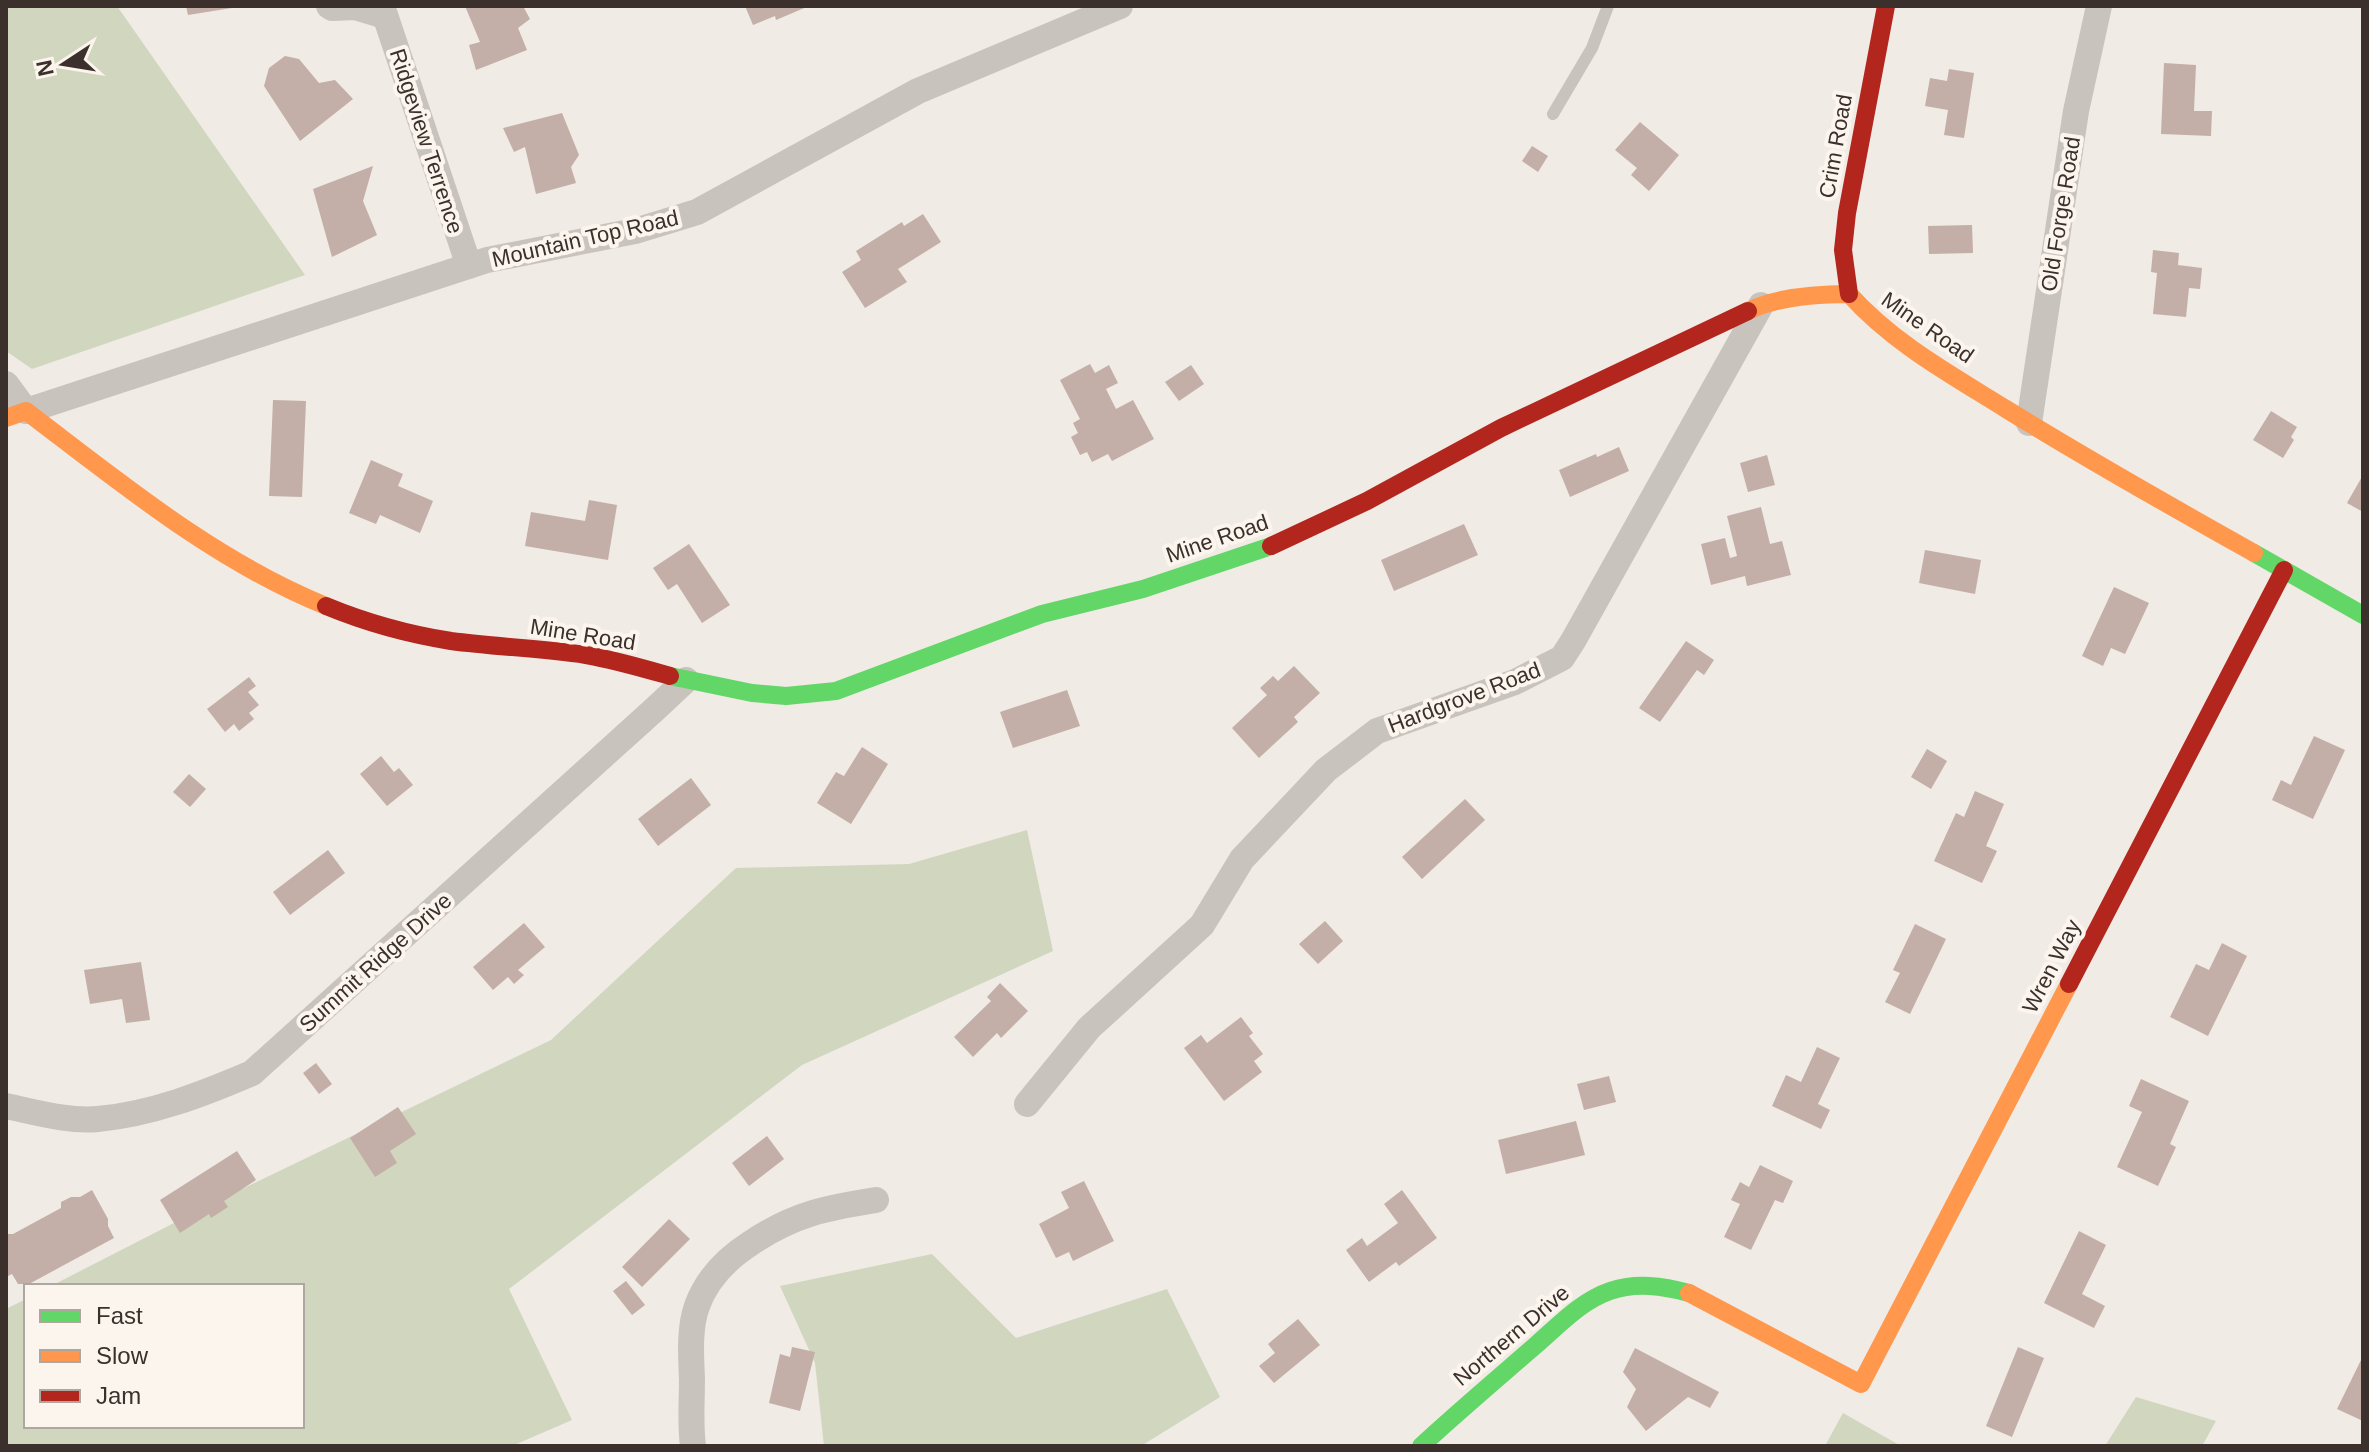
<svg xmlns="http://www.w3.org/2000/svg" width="2369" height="1452" font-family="Arial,sans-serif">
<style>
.green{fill:#d1d6bf}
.building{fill:#c3afa7}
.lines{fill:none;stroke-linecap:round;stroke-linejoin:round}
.lane{stroke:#c9c3be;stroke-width:12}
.street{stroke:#c9c3be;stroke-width:26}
.fast{stroke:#63d668;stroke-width:18}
.slow{stroke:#ff974d;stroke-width:18}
.jam{stroke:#b3261e;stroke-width:18}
.labels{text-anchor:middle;stroke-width:8;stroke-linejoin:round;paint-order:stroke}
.street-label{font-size:22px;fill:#3b302b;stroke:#fbf5ee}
</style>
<rect width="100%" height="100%" fill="#f0ebe5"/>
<!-- green -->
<g class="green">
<polygon points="6,6 117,6 305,275 32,369 6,351"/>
<polygon points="1027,830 1053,951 802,1065 509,1289 572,1420 512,1446 6,1446 6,1309 26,1299 26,1426 302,1426 302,1286 51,1286 215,1202 551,1040 736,868 909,864"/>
<polygon points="932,1254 1016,1338 1167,1289 1220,1397 1141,1446 824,1446 815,1363 780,1286"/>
<polygon points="2136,1397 2216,1421 2202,1446 2105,1446"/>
<polygon points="1843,1413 1901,1446 1825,1446"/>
</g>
<!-- building -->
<g class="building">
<polygon points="186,6 232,6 232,8 188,15"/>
<polygon points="465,6 523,6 530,19 518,28 527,50 476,70 469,45 480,42"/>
<polygon points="745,6 809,6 776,20 775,16 753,25"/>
<polygon points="285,56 299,59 319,83 335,80 353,99 300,141 264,86 269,68"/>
<polygon points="2164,63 2196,65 2194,111 2212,111 2211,136 2161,134"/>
<polygon points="1949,69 1974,73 1964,138 1944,135 1948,110 1925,106 1930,78 1947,81"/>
<polygon points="562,113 579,155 571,167 576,183 536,194 525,147 514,152 503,128"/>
<polygon points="1640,122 1679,155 1649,191 1631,175 1637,168 1615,150"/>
<polygon points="1532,146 1548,156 1538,172 1522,161"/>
<polygon points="373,166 363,201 377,235 332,257 313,189"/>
<polygon points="923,214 941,242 898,269 907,282 865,308 842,272 861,260 856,251 902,222 904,226"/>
<polygon points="1972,225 1973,253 1929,254 1928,226"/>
<polygon points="2153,250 2179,253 2178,265 2202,268 2200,289 2189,288 2186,317 2153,314 2157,273 2151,272"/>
<polygon points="1090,364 1095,373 1109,365 1118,383 1106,389 1116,409 1133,400 1154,439 1112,461 1108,454 1092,462 1087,452 1080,455 1071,437 1078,433 1073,423 1080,419 1060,380"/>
<polygon points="1191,365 1204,384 1179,401 1165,382"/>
<polygon points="273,400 306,401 302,497 269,496"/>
<polygon points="2271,411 2297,427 2291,437 2294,440 2283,458 2253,440"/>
<polygon points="1619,447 1629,471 1570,497 1559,470 1596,454 1597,457"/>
<polygon points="1767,455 1775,485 1748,492 1740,463"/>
<polygon points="371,460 403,474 398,486 433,501 420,533 380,515 376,524 349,513"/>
<polygon points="2363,475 2363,512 2347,503"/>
<polygon points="589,500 617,505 608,560 525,546 531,512 585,521"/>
<polygon points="1761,507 1770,544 1782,541 1791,575 1747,586 1745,576 1711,585 1701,544 1725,538 1730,558 1737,556 1727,516"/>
<polygon points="1464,524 1478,555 1394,591 1381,560"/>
<polygon points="689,544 730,605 702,623 677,584 668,590 653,568"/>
<polygon points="1925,550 1981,560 1975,594 1919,583"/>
<polygon points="2114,587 2149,603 2125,654 2111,648 2103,666 2082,656"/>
<polygon points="1686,641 1714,660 1704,675 1697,670 1660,722 1639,708"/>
<polygon points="1294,666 1320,693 1294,717 1298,722 1259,758 1232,728 1267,695 1260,688 1273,676 1278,681"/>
<polygon points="249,677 256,686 248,692 259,705 249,713 254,719 239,731 234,724 225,732 207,709"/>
<polygon points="1067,690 1080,726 1013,748 1000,712"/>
<polygon points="2314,736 2345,750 2313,819 2272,800 2281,780 2291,785"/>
<polygon points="862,747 888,764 851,824 817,803 836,772 844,776"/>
<polygon points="1927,749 1947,761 1931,789 1911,777"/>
<polygon points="381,756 394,772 399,768 413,785 387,806 360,774"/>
<polygon points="189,774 206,789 190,807 173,792"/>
<polygon points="691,778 711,805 658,846 638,819"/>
<polygon points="1975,791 2004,804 1986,846 1997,851 1982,883 1934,861 1956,813 1964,817"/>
<polygon points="1465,799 1485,820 1422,879 1402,857"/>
<polygon points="328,850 345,873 290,915 273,892"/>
<polygon points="1325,921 1343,941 1318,964 1299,944"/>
<polygon points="524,923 545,947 518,970 524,975 514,984 508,977 493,990 473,967"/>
<polygon points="1915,924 1946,939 1910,1014 1885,1002 1900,973 1893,970"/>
<polygon points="2222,943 2247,956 2208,1036 2170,1017 2196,964 2209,970"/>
<polygon points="141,962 150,1020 126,1023 122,999 90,1004 84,970"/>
<polygon points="1000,983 1028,1011 1001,1038 997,1033 973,1057 954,1037 991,1001 987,997"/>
<polygon points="1241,1017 1253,1033 1249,1036 1263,1054 1254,1061 1262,1072 1224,1101 1184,1048 1201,1035 1207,1043"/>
<polygon points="1817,1047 1840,1058 1818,1104 1830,1110 1821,1129 1772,1106 1786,1075 1801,1082"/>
<polygon points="316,1063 332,1084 319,1094 303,1073"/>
<polygon points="1609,1076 1616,1102 1584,1110 1577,1084"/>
<polygon points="2141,1079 2189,1101 2170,1144 2176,1147 2158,1186 2117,1167 2142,1112 2129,1106"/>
<polygon points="398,1107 416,1134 390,1151 397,1163 375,1177 350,1138"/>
<polygon points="1576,1121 1585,1155 1506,1174 1498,1140"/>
<polygon points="767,1136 784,1159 749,1186 732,1163"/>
<polygon points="237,1151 256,1180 224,1201 228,1207 211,1218 209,1214 180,1233 160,1200"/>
<polygon points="1760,1165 1793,1181 1783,1203 1775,1200 1751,1250 1724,1237 1740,1204 1731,1200 1740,1182 1749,1187"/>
<polygon points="1084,1181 1114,1241 1073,1261 1069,1252 1056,1258 1039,1224 1069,1208 1061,1192"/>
<polygon points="92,1190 108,1219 108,1226 114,1238 29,1284 18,1284 12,1274 6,1277 6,1234 13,1234 61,1208 61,1202 71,1197 80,1197"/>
<polygon points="1402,1190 1437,1238 1399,1266 1396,1262 1369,1282 1346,1250 1362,1238 1367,1246 1398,1223 1384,1204"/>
<polygon points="669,1219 690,1239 642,1287 622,1267"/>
<polygon points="2079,1231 2106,1245 2082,1294 2105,1306 2094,1328 2044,1303"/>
<polygon points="626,1281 645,1305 632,1315 613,1291"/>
<polygon points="1298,1319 1320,1345 1274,1383 1259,1366 1275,1353 1268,1344"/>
<polygon points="792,1347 815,1352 800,1411 769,1403 780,1354 790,1357"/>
<polygon points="2018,1347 2044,1358 2012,1437 1986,1426"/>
<polygon points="1635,1348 1719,1392 1710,1408 1688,1397 1646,1431 1627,1407 1636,1389 1623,1372"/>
<polygon points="2363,1356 2363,1421 2337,1409"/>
</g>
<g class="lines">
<!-- lane -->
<polyline class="lane" points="1553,114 1592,48 1608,6"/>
<!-- street -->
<g class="street">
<polyline points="329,6 332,8 355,7 385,16"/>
<polyline points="382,6 469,266"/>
<polyline points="6,384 26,411 487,260 635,231 697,212 918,91 1120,6"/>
<polyline points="2029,423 2076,111 2099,6"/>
<polyline points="1027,1104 1089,1028 1202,925 1242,859 1326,770 1377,731 1515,682 1562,658 1573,641 1761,305"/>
<path d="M 6,1106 C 35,1112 69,1122 98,1119 C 152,1114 203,1094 252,1073 L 655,709 L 686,680"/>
<path d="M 693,1446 C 690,1424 692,1401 692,1379 C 691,1356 689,1328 697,1306 C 707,1278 726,1259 751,1243 C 794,1214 826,1208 876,1200"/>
</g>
<!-- fast -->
<g class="fast">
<polyline points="2254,553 2363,615"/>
<polyline points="670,676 752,693 786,696 836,691 1042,614 1143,589 1271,546"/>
<path d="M 1421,1446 C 1459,1411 1498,1378 1536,1345 C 1559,1325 1581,1301 1610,1291 C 1636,1282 1663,1286 1689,1293"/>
</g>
<!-- slow -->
<g class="slow">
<path d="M 1748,311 C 1777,297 1816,294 1849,294 C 1893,343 1950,374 2006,409 C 2087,459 2170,506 2254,553"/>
<path d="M 6,418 L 26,411 C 121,483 215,561 326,606"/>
<polyline points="1689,1293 1861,1384 2069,984"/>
</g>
<!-- jam -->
<g class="jam">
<polyline points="1849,294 1843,250 1847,213 1886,6"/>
<polyline points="1271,546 1367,501 1501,428 1748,311"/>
<path d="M 326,606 C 367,623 407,634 451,641 C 496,647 541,648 586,655 C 615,660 642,668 670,676"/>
<polyline points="2069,984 2284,570"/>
</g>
</g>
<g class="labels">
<!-- street labels -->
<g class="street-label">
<text transform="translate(427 141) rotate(72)" y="8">Ridgeview Terrence</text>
<text transform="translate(1835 146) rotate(-80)" y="8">Crim Road</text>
<text transform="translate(2060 214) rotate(-81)" y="8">Old Forge Road</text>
<text transform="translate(585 238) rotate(-13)" y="8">Mountain Top Road</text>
<text transform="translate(1928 327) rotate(35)" y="8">Mine Road</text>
<text transform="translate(1217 538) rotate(-19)" y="8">Mine Road</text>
<text transform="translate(583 634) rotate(9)" y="8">Mine Road</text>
<text transform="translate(1464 697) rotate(-21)" y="8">Hardgrove Road</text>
<text transform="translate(375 962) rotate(-42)" y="8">Summit Ridge Drive</text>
<text transform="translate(2051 966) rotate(-63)" y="8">Wren Way</text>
<text transform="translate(1511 1335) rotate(-40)" y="8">Northern Drive</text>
</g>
</g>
<!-- border -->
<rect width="2369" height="1452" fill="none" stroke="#3b302b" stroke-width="16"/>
<!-- legend -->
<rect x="24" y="1284" width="280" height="144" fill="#fbf5ee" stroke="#aea6a0" stroke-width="2"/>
<rect x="40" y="1310" width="40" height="12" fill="#63d668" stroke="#aea6a0" stroke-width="2"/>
<text x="96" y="1324" font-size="24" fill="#3b302b">Fast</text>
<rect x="40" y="1350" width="40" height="12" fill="#ff974d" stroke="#aea6a0" stroke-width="2"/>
<text x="96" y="1364" font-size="24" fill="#3b302b">Slow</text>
<rect x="40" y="1390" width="40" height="12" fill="#b3261e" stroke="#aea6a0" stroke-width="2"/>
<text x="96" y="1404" font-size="24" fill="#3b302b">Jam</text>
<!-- north arrow -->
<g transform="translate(64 64) rotate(258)" stroke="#fbf5ee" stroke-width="6" paint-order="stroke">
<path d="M0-6L14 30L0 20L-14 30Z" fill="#3b302b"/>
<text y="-12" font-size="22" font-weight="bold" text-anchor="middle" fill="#3b302b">N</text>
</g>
</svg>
